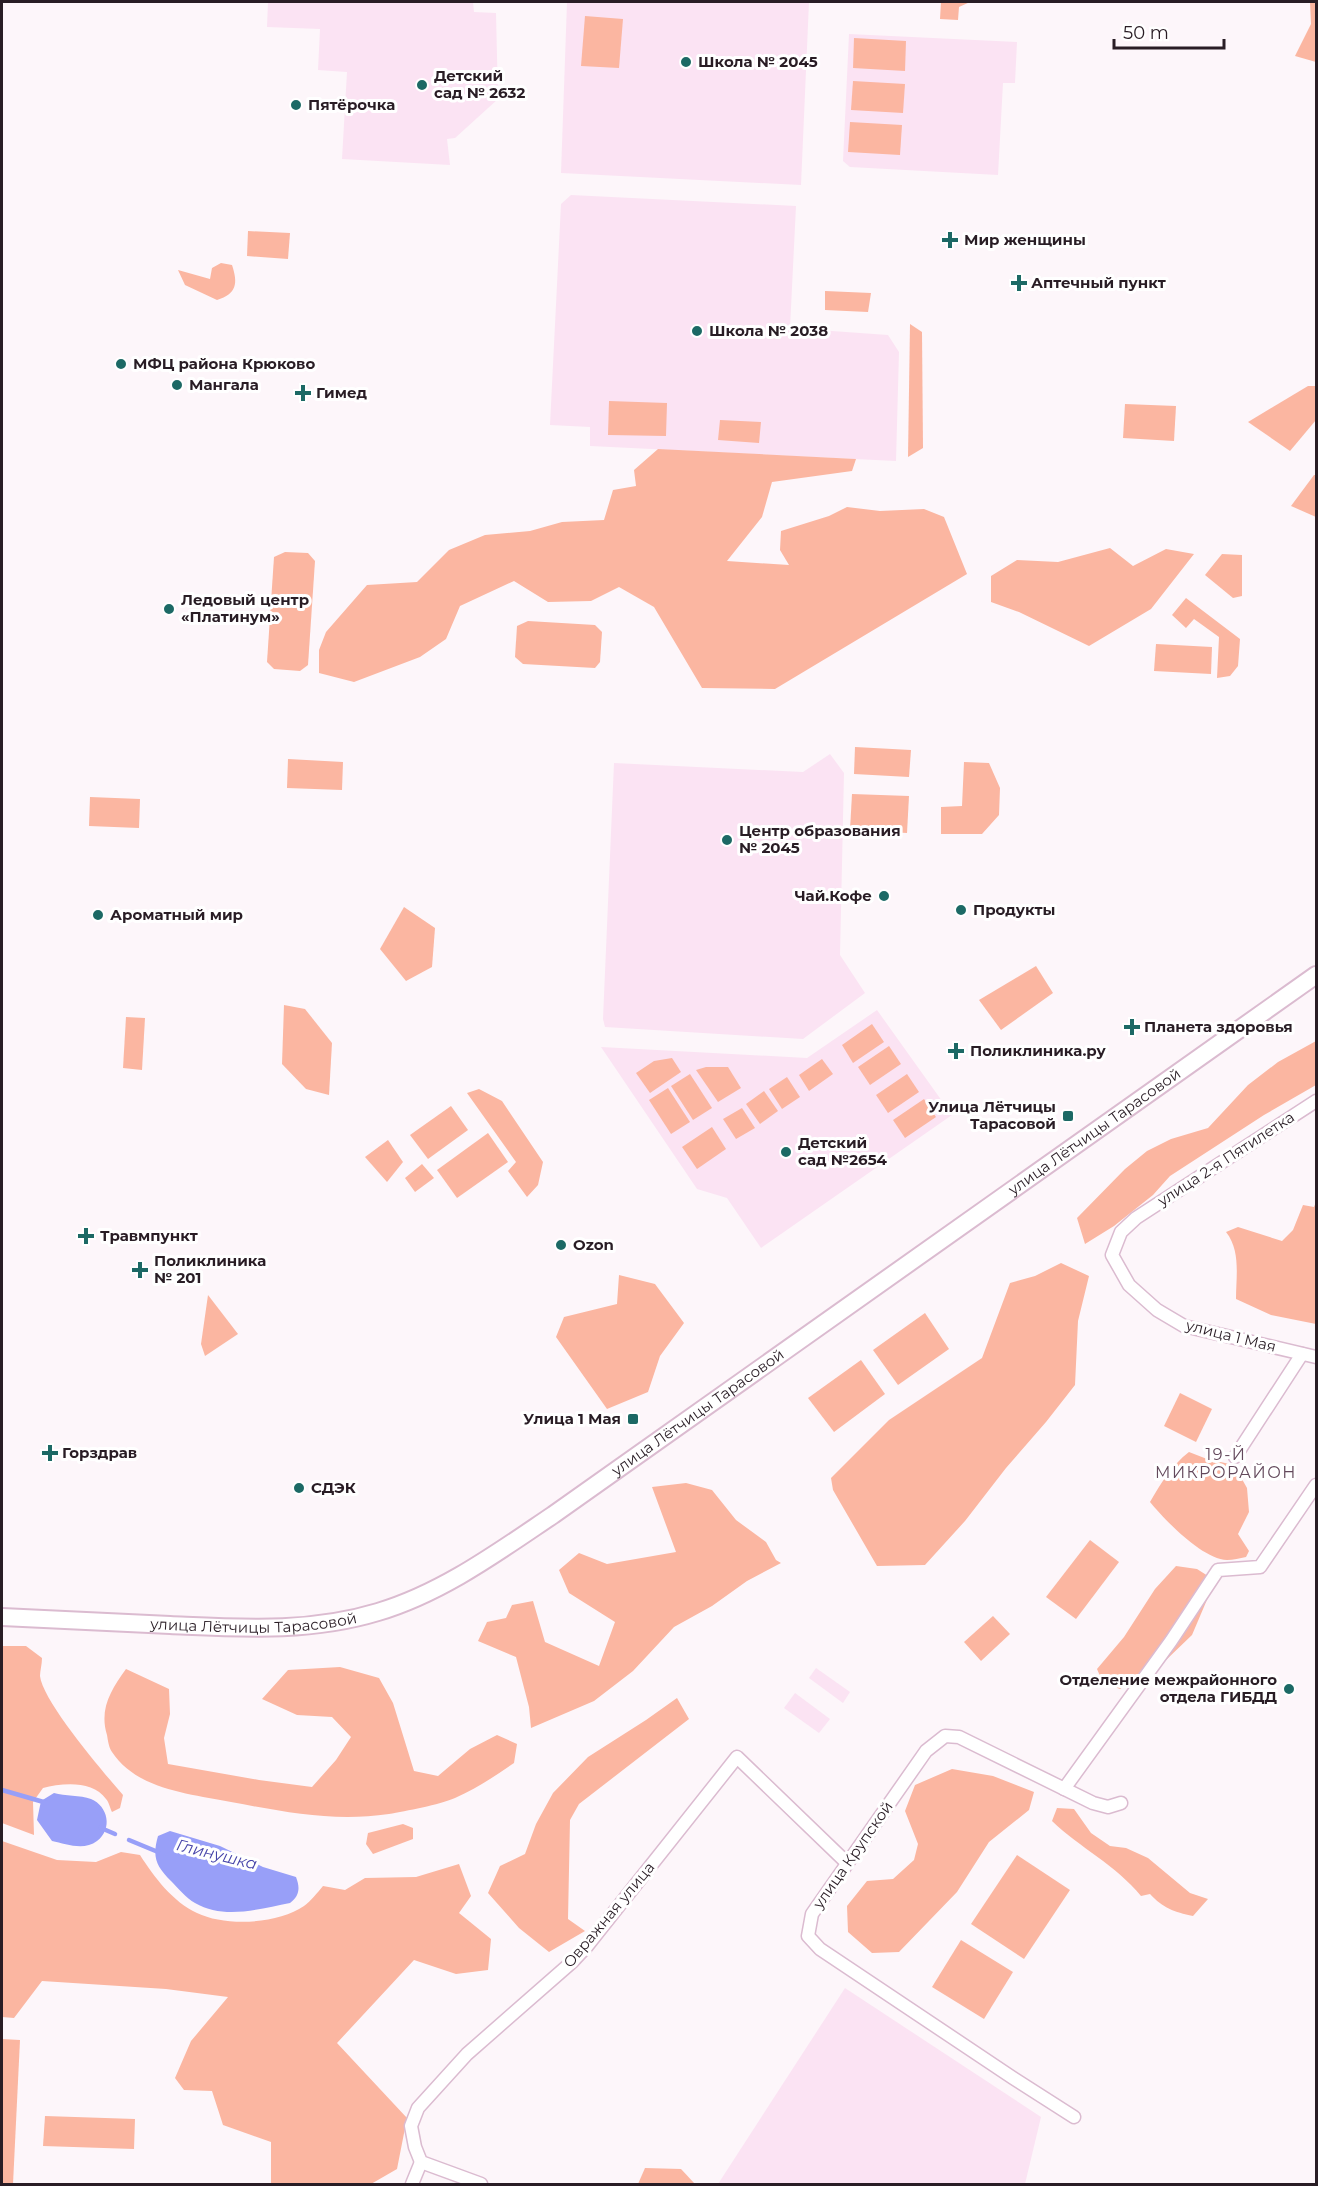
<svg xmlns="http://www.w3.org/2000/svg" width="1318" height="2186" font-family="Montserrat,sans-serif">
<style>
.built{fill:#fbe3f3}
.green{fill:#fbb6a1}
.water{fill:#989ff8}
.lines{fill:none;stroke-linecap:round;stroke-linejoin:round}
.stream{stroke:#989ff8;stroke-width:4.5}
.minor-casing{stroke:#dbbbd0;stroke-width:15}
.secondary-casing{stroke:#dbbbd0;stroke-width:20}
.minor{stroke:#fff;stroke-width:12}
.secondary{stroke:#fff;stroke-width:16}
.poi-dot{fill:#1c6965;stroke:#fff;stroke-width:2}
.labels{text-anchor:middle;stroke-width:6;stroke-linejoin:round;paint-order:stroke}
.poi-label{font-size:15px;font-weight:bold;fill:#291d25;stroke:#fff;text-anchor:start}
.street-label{font-size:15px;fill:#291d25;stroke:#fff}
.neighbourhood-label{font-size:16px;letter-spacing:1.5px;fill:#63485b;stroke:#fff}
.water-label{font-size:16px;font-style:italic;fill:#4644a9;stroke:#fff}
</style>
<rect width="100%" height="100%" fill="#fdf6fa"/>
<!-- built -->
<g class="built">
<polygon points="268,2 473,2 474,12 496,13 498,99 455,138 447,139 450,165 342,159 347,72 318,70 320,29 267,27"/>
<polygon points="567,2 809,2 801,185 561,173"/>
<polygon points="849,34 1017,42 1015,83 1003,83 998,175 850,167 843,161"/>
<polygon points="571,195 796,206 790,328 888,335 899,352 896,461 590,446 590,427 550,425 561,204"/>
<polygon points="830,754 844,773 840,955 865,993 803,1039 605,1027 603,1019 614,763 803,772"/>
<polygon points="877,1010 952,1115 761,1248 727,1198 697,1189 601,1047 807,1058"/>
<polygon points="816,1668 850,1692 843,1703 809,1678"/>
<polygon points="795,1693 830,1719 819,1733 784,1708"/>
<polygon points="845,1988 1041,2117 1025,2184 718,2184"/>
</g>
<!-- green -->
<g class="green">
<polygon points="941,2 970,2 959,7 958,20 940,19"/>
<polygon points="1310,2 1316,2 1316,62 1295,56 1311,24"/>
<polygon points="585,16 623,19 619,68 581,66"/>
<polygon points="854,38 906,41 905,71 853,68"/>
<polygon points="853,81 905,84 903,113 851,110"/>
<polygon points="850,122 902,125 900,155 848,152"/>
<polygon points="248,231 290,233 288,259 247,256"/>
<path d="M 221,263 L 232,265 C 238,283 237,294 217,300 L 185,285 L 178,270 L 210,279 L 212,268 Z"/>
<polygon points="825,291 871,293 868,312 825,310"/>
<polygon points="910,324 922,332 923,448 908,457"/>
<polygon points="1308,386 1316,386 1316,420 1290,451 1248,422"/>
<polygon points="609,401 667,403 666,436 608,435"/>
<polygon points="1125,404 1176,406 1174,441 1123,438"/>
<polygon points="720,420 761,422 759,443 718,440"/>
<polygon points="658,449 856,459 852,471 772,482 762,517 727,561 789,565 780,550 781,531 829,516 847,507 880,511 924,509 944,517 967,574 775,689 702,688 654,607 619,587 591,601 548,602 514,581 460,606 446,639 420,657 354,682 319,673 319,650 326,632 367,585 417,582 449,550 485,535 530,531 562,522 604,520 613,490 636,486 634,470"/>
<polygon points="1314,475 1316,475 1316,517 1291,506"/>
<polygon points="1110,548 1133,566 1166,549 1194,554 1151,609 1089,646 1019,612 991,602 991,576 1017,560 1058,562"/>
<polygon points="285,552 308,553 315,561 308,665 300,671 274,669 267,662 274,557"/>
<polygon points="1222,554 1242,555 1242,596 1233,598 1205,575"/>
<polygon points="1186,598 1240,639 1238,666 1230,676 1217,678 1219,637 1194,619 1186,628 1172,615"/>
<polygon points="528,621 595,625 602,632 600,662 595,668 523,664 515,657 517,626"/>
<polygon points="1156,644 1212,647 1211,674 1154,671"/>
<polygon points="855,747 911,750 909,777 854,774"/>
<polygon points="288,759 343,762 342,790 287,788"/>
<polygon points="964,762 989,763 1000,788 999,815 982,834 941,834 941,807 962,806"/>
<polygon points="852,794 909,796 907,833 850,830"/>
<polygon points="90,797 140,799 139,828 89,826"/>
<polygon points="404,907 435,928 432,967 406,981 380,949"/>
<polygon points="1036,966 1053,993 1001,1030 979,1000"/>
<polygon points="284,1005 305,1009 332,1043 329,1095 306,1089 282,1064"/>
<polygon points="126,1017 145,1018 142,1070 123,1068"/>
<polygon points="872,1024 884,1042 853,1063 842,1045"/>
<polygon points="1316,1041 1316,1085 1264,1115 1170,1176 1153,1195 1114,1226 1085,1244 1077,1218 1125,1169 1147,1151 1171,1139 1208,1128 1248,1085 1278,1062"/>
<polygon points="889,1046 901,1064 870,1085 858,1067"/>
<polygon points="672,1058 681,1072 650,1093 636,1073 654,1061"/>
<polygon points="822,1059 833,1074 809,1091 799,1075"/>
<polygon points="706,1067 728,1067 741,1088 718,1102 696,1070"/>
<polygon points="690,1074 712,1108 693,1120 671,1086"/>
<polygon points="907,1074 919,1092 888,1113 876,1095"/>
<polygon points="787,1077 800,1097 782,1109 769,1089"/>
<polygon points="668,1088 690,1122 671,1134 649,1100"/>
<polygon points="479,1089 502,1101 543,1162 538,1185 527,1197 508,1171 516,1162 467,1093"/>
<polygon points="764,1091 778,1111 760,1124 746,1104"/>
<polygon points="924,1099 936,1117 905,1138 893,1120"/>
<polygon points="451,1106 468,1130 428,1159 410,1135"/>
<polygon points="742,1108 755,1128 736,1139 723,1119"/>
<polygon points="712,1127 726,1149 697,1169 682,1147"/>
<polygon points="488,1133 508,1162 457,1198 437,1170"/>
<polygon points="388,1140 403,1162 387,1182 365,1157"/>
<polygon points="422,1164 434,1178 415,1192 405,1178"/>
<path d="M 1316,1202 L 1316,1324 L 1271,1315 L 1236,1299 C 1236,1276 1241,1251 1226,1232 L 1238,1227 L 1282,1241 L 1293,1230 L 1303,1205 L 1314,1207 Z"/>
<polygon points="1061,1263 1089,1276 1078,1321 1075,1385 1046,1422 1006,1468 965,1521 925,1565 877,1566 833,1490 831,1478 889,1420 982,1358 1010,1283 1035,1276"/>
<polygon points="619,1275 655,1284 684,1323 660,1356 648,1392 607,1409 556,1337 564,1317 617,1304"/>
<polygon points="208,1295 238,1334 205,1356 201,1344"/>
<polygon points="925,1313 949,1349 898,1385 873,1350"/>
<polygon points="861,1360 885,1394 834,1432 808,1398"/>
<polygon points="1180,1393 1212,1409 1196,1442 1164,1426"/>
<path d="M 1189,1452 L 1207,1459 L 1234,1465 L 1247,1488 L 1249,1512 L 1238,1534 L 1249,1551 L 1246,1557 C 1240,1558 1233,1560 1227,1560 C 1202,1559 1165,1520 1150,1502 C 1161,1483 1172,1465 1189,1452 Z"/>
<polygon points="686,1483 712,1490 736,1520 766,1542 776,1560 781,1563 747,1581 712,1606 674,1627 633,1671 594,1701 531,1728 529,1707 516,1657 478,1641 487,1622 506,1618 512,1605 533,1601 545,1642 599,1666 615,1622 569,1593 559,1570 579,1553 607,1564 676,1552 652,1487"/>
<polygon points="1090,1540 1119,1562 1076,1619 1046,1597"/>
<polygon points="1176,1566 1197,1569 1208,1576 1209,1595 1192,1635 1166,1660 1134,1678 1120,1689 1103,1683 1097,1669 1124,1637 1155,1589"/>
<polygon points="993,1616 1010,1634 981,1661 964,1642"/>
<path d="M 2,1646 L 26,1646 L 42,1658 C 42,1664 40,1671 40,1676 C 43,1702 104,1773 123,1795 L 120,1808 L 112,1812 C 110,1808 109,1802 106,1799 C 93,1780 62,1783 43,1788 L 33,1802 L 34,1835 L 2,1823 Z"/>
<path d="M 340,1667 L 379,1678 L 393,1703 L 414,1771 L 438,1776 L 470,1749 L 497,1735 L 517,1744 L 514,1763 C 495,1776 476,1789 455,1798 C 439,1805 406,1811 389,1814 C 333,1822 285,1812 231,1802 C 191,1794 137,1790 112,1752 C 109,1748 108,1741 107,1735 C 99,1709 111,1690 126,1669 L 169,1689 L 170,1714 L 164,1738 L 168,1764 L 259,1780 L 312,1787 L 336,1760 L 351,1737 L 332,1717 L 297,1715 L 262,1699 L 288,1670 Z"/>
<polygon points="677,1698 689,1719 579,1804 570,1820 568,1919 585,1931 549,1952 519,1928 488,1893 500,1866 525,1854 536,1824 553,1793 588,1757 646,1720"/>
<polygon points="952,1769 993,1776 1034,1792 1029,1810 989,1842 957,1892 899,1952 872,1953 848,1932 847,1906 867,1881 893,1879 914,1860 918,1844 905,1811 915,1785"/>
<path d="M 1057,1808 L 1074,1809 L 1091,1833 L 1110,1846 L 1126,1848 L 1148,1858 L 1190,1893 L 1208,1899 L 1193,1916 C 1174,1912 1163,1908 1150,1894 L 1141,1896 C 1116,1865 1080,1848 1052,1821 Z"/>
<polygon points="403,1824 413,1828 413,1839 373,1854 366,1844 368,1833"/>
<path d="M 2,1841 L 57,1860 L 96,1862 L 121,1852 L 140,1855 C 154,1877 173,1902 197,1913 C 226,1927 278,1924 304,1906 C 311,1901 317,1893 323,1886 L 345,1890 L 365,1878 L 416,1877 L 459,1864 L 471,1896 L 459,1913 L 491,1939 L 488,1970 L 456,1974 L 414,1960 L 337,2043 L 407,2118 L 397,2169 L 371,2184 L 271,2184 L 271,2142 L 223,2125 L 212,2091 L 184,2090 L 175,2078 L 191,2041 L 228,1997 L 166,1989 L 42,1981 L 14,2018 L 2,2017 Z"/>
<polygon points="1017,1855 1070,1890 1024,1959 971,1924"/>
<polygon points="961,1940 1013,1972 984,2019 932,1987"/>
<polygon points="2,2039 20,2040 13,2184 2,2184"/>
<polygon points="45,2116 135,2119 134,2149 43,2146"/>
<polygon points="645,2168 681,2169 695,2184 638,2184"/>
</g>
<!-- water -->
<g class="water">
<path d="M 54,1793 C 65,1796 80,1795 91,1799 C 108,1806 113,1829 97,1841 C 84,1851 66,1844 52,1841 L 37,1820 L 41,1801 Z"/>
<path d="M 170,1831 L 220,1846 L 263,1867 L 296,1877 C 300,1887 300,1896 290,1903 C 259,1909 224,1920 195,1903 C 186,1898 178,1888 171,1881 C 156,1866 152,1857 158,1836 Z"/>
</g>
<g class="lines">
<!-- stream -->
<g class="stream">
<polyline points="2,1790 47,1803"/>
<polyline points="101,1828 115,1834"/>
<polyline points="129,1840 158,1852"/>
</g>
<!-- minor casing -->
<g class="minor-casing">
<g id="minor">
<polyline points="1316,1101 1136,1218 1121,1232 1112,1255 1129,1285 1157,1310 1184,1326 1316,1357"/>
<polyline points="1235,1457 1302,1354"/>
<polyline points="1064,1789 1171,1641 1218,1570 1260,1567 1316,1485"/>
<polyline points="1074,2117 1013,2078 820,1949 808,1936 812,1914 926,1751 945,1736 959,1737 1093,1803 1108,1807 1121,1803"/>
<polyline points="412,2184 421,2162"/>
<polyline points="481,2184 421,2162 415,2147 411,2126 418,2108 467,2054 572,1962 587,1946 737,1757 847,1863"/>
</g>
</g>
<!-- secondary casing -->
<g class="secondary-casing">
<g id="secondary">
<path id="s1" d="M 2,1617 C 58,1620 114,1622 170,1625 C 241,1628 309,1633 378,1612 C 442,1593 498,1552 553,1515 L 1316,975"/>
</g>
</g>
<!-- minor -->
<use href="#minor" class="minor"/>
<!-- secondary -->
<use href="#secondary" class="secondary"/>
</g>
<!-- markers -->
<g class="poi-dot">
<circle cx="686" cy="62" r="6"/>
<circle cx="422" cy="85" r="6"/>
<circle cx="296" cy="105" r="6"/>
<path d="M947 231h6v6h6v6h-6v6h-6v-6h-6v-6h6z"/>
<path d="M1016 274h6v6h6v6h-6v6h-6v-6h-6v-6h6z"/>
<circle cx="697" cy="331" r="6"/>
<circle cx="121" cy="364" r="6"/>
<circle cx="177" cy="385" r="6"/>
<path d="M300 384h6v6h6v6h-6v6h-6v-6h-6v-6h6z"/>
<circle cx="169" cy="609" r="6"/>
<circle cx="727" cy="840" r="6"/>
<circle cx="884" cy="896" r="6"/>
<circle cx="961" cy="910" r="6"/>
<circle cx="98" cy="915" r="6"/>
<path d="M1129 1018h6v6h6v6h-6v6h-6v-6h-6v-6h6z"/>
<path d="M953 1042h6v6h6v6h-6v6h-6v-6h-6v-6h6z"/>
<rect x="1062" y="1110" width="12" height="12" rx="3"/>
<circle cx="786" cy="1152" r="6"/>
<path d="M83 1227h6v6h6v6h-6v6h-6v-6h-6v-6h6z"/>
<circle cx="561" cy="1245" r="6"/>
<path d="M137 1261h6v6h6v6h-6v6h-6v-6h-6v-6h6z"/>
<rect x="627" y="1413" width="12" height="12" rx="3"/>
<path d="M47 1444h6v6h6v6h-6v6h-6v-6h-6v-6h6z"/>
<circle cx="299" cy="1488" r="6"/>
<circle cx="1289" cy="1689" r="6"/>
</g>
<g class="labels">
<!-- poi labels -->
<g class="poi-label">
<text x="698" y="67">Школа № 2045</text>
<text x="434" y="81">Детский<tspan x="434" dy="17">сад № 2632</tspan></text>
<text x="308" y="110">Пятёрочка</text>
<text x="964" y="245">Мир женщины</text>
<text x="1031" y="288">Аптечный пункт</text>
<text x="709" y="336">Школа № 2038</text>
<text x="133" y="369">МФЦ района Крюково</text>
<text x="189" y="390">Мангала</text>
<text x="316" y="398">Гимед</text>
<text x="181" y="605">Ледовый центр<tspan x="181" dy="17">«Платинум»</tspan></text>
<text x="739" y="836">Центр образования<tspan x="739" dy="17">№ 2045</tspan></text>
<text x="872" y="901" text-anchor="end">Чай.Кофе</text>
<text x="973" y="915">Продукты</text>
<text x="110" y="920">Ароматный мир</text>
<text x="1144" y="1032">Планета здоровья</text>
<text x="970" y="1056">Поликлиника.ру</text>
<text x="1056" y="1112" text-anchor="end">Улица Лётчицы<tspan x="1056" dy="17">Тарасовой</tspan></text>
<text x="798" y="1148">Детский<tspan x="798" dy="17">сад №2654</tspan></text>
<text x="100" y="1241">Травмпункт</text>
<text x="573" y="1250">Ozon</text>
<text x="154" y="1266">Поликлиника<tspan x="154" dy="17">№ 201</tspan></text>
<text x="621" y="1424" text-anchor="end">Улица 1 Мая</text>
<text x="62" y="1458">Горздрав</text>
<text x="311" y="1493">СДЭК</text>
<text x="1277" y="1685" text-anchor="end">Отделение межрайонного<tspan x="1277" dy="17">отдела ГИБДД</tspan></text>
</g>
<!-- street labels -->
<g class="street-label">
<text dy="5" stroke="none"><textPath href="#s1" startOffset="1242">улица Лётчицы Тарасовой</textPath></text>
<text transform="translate(1226 1159) rotate(-33)" y="5">улица 2-я Пятилетка</text>
<text transform="translate(1231 1336) rotate(14)" y="5">улица 1 Мая</text>
<text dy="5" stroke="none"><textPath href="#s1" startOffset="756">улица Лётчицы Тарасовой</textPath></text>
<text dy="5" stroke="none"><textPath href="#s1" startOffset="252">улица Лётчицы Тарасовой</textPath></text>
<text transform="translate(853 1855) rotate(-55)" y="5">улица Крупской</text>
<text transform="translate(609 1915) rotate(-50)" y="5">Овражная улица</text>
</g>
<!-- neighbourhood labels -->
<g class="neighbourhood-label">
<text x="1226" y="1460">19-Й<tspan x="1226" dy="18">МИКРОРАЙОН</tspan></text>
</g>
<!-- water labels -->
<g class="water-label">
<text transform="translate(217 1854) rotate(14)" y="6">Глинушка</text>
</g>
</g>
<!-- border -->
<rect width="1318" height="2186" fill="none" stroke="#291d25" stroke-width="6"/>
<!-- scale -->
<path d="M1114 39v9h110v-9" fill="none" stroke="#291d25" stroke-width="3"/>
<text x="1123" y="39" font-size="18" fill="#291d25" stroke="#ffffff" stroke-width="4.5" paint-order="stroke">50 m</text>
</svg>
